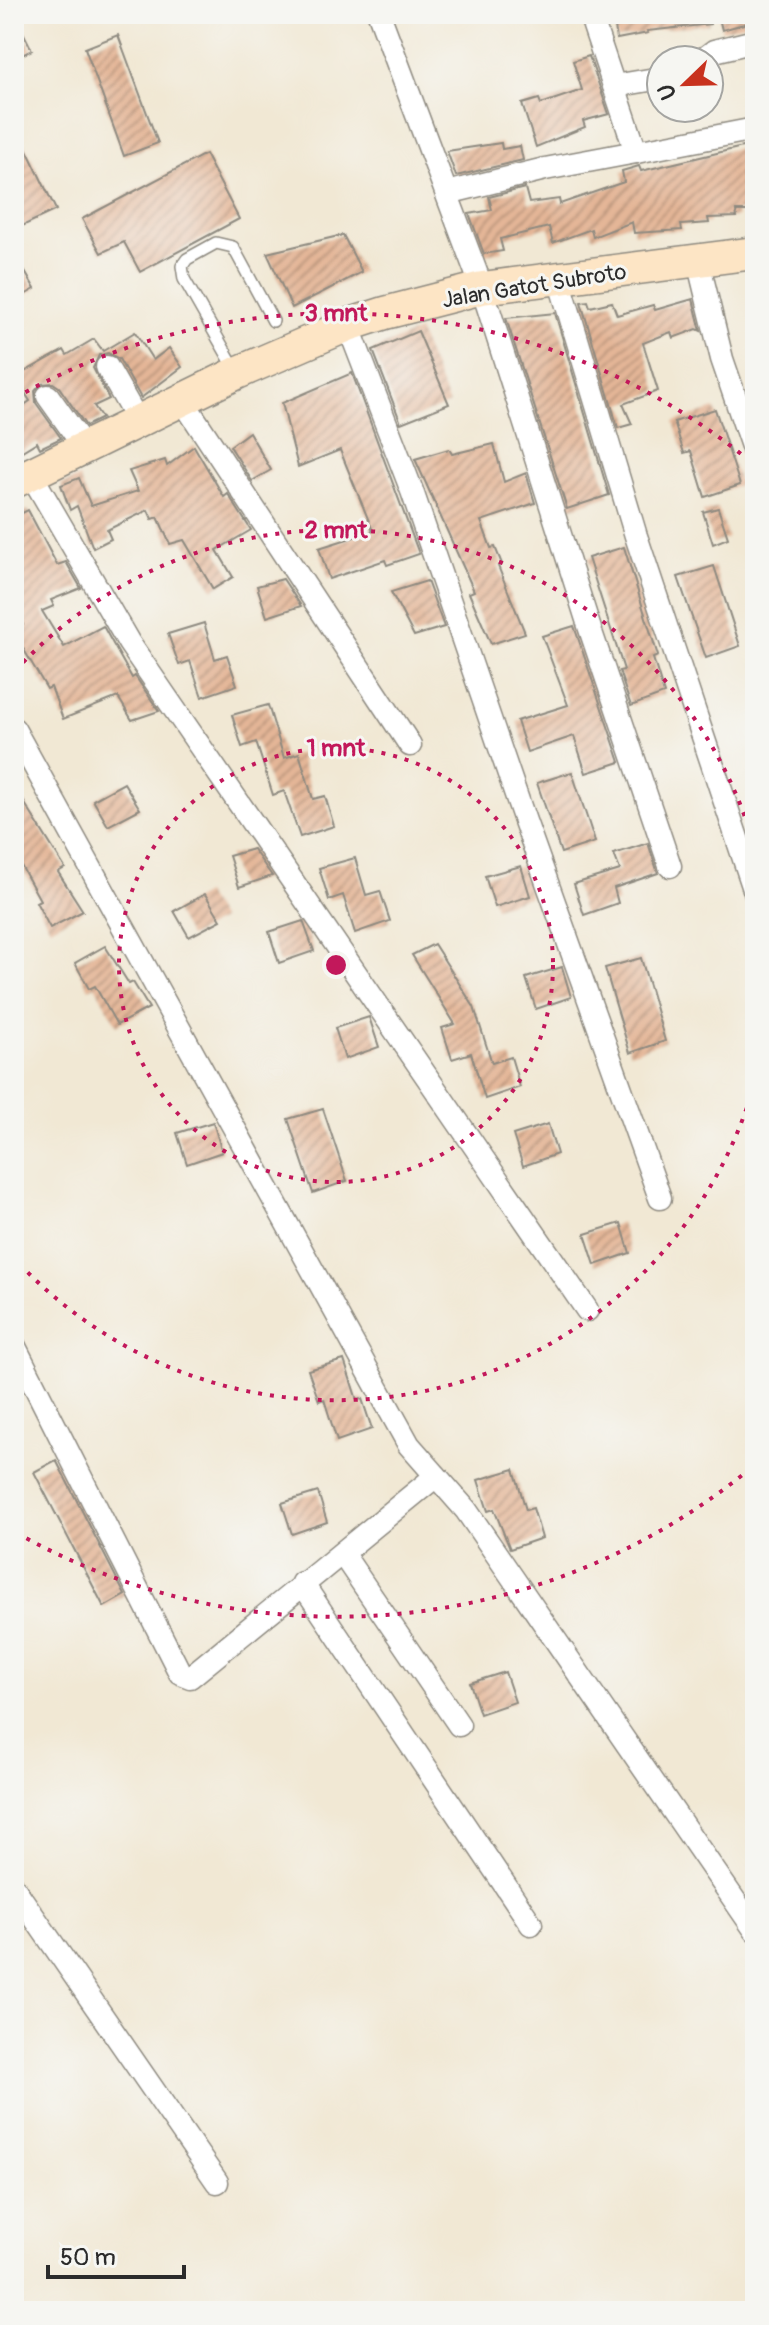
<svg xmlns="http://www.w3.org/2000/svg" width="769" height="2325" font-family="Pangolin,sans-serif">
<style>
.building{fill:url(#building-hatch)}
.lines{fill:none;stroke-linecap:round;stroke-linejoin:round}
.lane-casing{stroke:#8e8a80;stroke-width:14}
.street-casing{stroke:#8e8a80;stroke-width:25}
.secondary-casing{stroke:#8e8a80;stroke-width:35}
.lane{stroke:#fff;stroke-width:11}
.street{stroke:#fff;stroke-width:22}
.secondary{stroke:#fde5c5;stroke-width:32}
.ring{fill:none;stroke:#c2185b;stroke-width:4;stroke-dasharray:4 8}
.labels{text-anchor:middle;stroke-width:6;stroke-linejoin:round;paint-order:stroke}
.street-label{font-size:22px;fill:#2b2b2b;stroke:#f6f6f2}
.centre{fill:#c2185b;stroke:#f6f6f2;stroke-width:4}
.ring-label{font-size:24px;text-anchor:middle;font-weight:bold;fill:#c2185b;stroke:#f6f6f2;stroke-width:6;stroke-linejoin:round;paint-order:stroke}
</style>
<defs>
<pattern id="building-hatch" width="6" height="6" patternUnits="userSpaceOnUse" patternTransform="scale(2)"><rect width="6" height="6" fill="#e4b697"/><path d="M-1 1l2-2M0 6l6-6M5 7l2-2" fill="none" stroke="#b9947b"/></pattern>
</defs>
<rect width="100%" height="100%" fill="#f6f6f2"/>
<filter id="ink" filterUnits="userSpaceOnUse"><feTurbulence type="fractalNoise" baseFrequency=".0125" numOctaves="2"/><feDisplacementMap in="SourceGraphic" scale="16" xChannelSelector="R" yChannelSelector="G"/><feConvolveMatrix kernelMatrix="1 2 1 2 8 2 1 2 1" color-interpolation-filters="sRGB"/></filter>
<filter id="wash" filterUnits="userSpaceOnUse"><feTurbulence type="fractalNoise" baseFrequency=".006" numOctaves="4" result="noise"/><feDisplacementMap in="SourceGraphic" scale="32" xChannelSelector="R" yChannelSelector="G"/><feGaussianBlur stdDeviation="1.8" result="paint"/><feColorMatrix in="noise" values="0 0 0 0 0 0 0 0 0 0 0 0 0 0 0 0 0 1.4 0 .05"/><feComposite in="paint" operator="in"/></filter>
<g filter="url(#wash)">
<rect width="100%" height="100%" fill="#f1e8d4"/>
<g id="blocks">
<!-- building -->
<g class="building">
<polygon points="14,14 32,50 14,59"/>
<polygon points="651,14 709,14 710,24 647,31 648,33 617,39 614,21"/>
<polygon points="718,14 755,14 755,21 722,30"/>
<polygon points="118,35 158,143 124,156 85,48"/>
<polygon points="589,56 609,114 583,121 585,127 536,147 522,104 539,99 541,104 582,90 573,61"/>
<polygon points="14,123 56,210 14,230"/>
<polygon points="501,143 502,149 520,146 523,160 456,176 447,151"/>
<polygon points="755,144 755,211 736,211 737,217 708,218 709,223 681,225 682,230 634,233 632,222 593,237 591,229 553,243 549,227 500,239 503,251 484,254 470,216 469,214 492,210 489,197 525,188 529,203 559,199 560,204 624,182 622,171 639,166 641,171"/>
<polygon points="205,154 239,219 140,272 124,242 101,253 82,219"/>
<polygon points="343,235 362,272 292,308 267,253"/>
<polygon points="14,253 35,289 14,301"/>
<polygon points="693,299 701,331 697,329 673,338 671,332 643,343 658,391 623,404 632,424 618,428 581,302 588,301 590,307 612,302 617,315 653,305 655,310"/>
<polygon points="555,313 609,495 567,509 506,318"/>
<polygon points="418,331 449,404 401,423 373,350"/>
<polygon points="135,332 153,360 169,348 182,367 141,398 119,359 108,353 99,355 93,368 109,399 94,406 102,418 86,426 59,387 53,383 41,384 35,391 36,403 61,438 40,448 37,442 14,456 14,412 30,401 15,377 64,350 67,355 94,339 103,351"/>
<polygon points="352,373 419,554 387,565 385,560 329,579 319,548 373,531 340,450 298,467 282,403"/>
<polygon points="715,409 740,485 705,497 691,451 684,453 674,422"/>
<polygon points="249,432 271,470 252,481 230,446"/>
<polygon points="494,444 504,482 526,473 535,503 481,521 491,548 495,547 502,564 498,566 525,633 491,644 469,593 474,591 415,459 449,449 452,454"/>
<polygon points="194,446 224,497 228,494 251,530 217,550 233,577 213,589 184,540 170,544 158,517 152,519 148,510 107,530 111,539 93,548 77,506 70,510 61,485 79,478 91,506 138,491 129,471 165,460 167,466"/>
<polygon points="718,508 728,538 713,544 703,512"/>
<polygon points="28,510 57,565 66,562 81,588 51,600 54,606 42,611 64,647 103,626 132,678 135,676 159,711 132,720 118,697 63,719 51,687 47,689 14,633 23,625 14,603 14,517"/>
<polygon points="624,547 658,656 653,658 664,694 631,706 619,671 624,670 588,558"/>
<polygon points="714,566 740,646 706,658 678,577"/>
<polygon points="283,579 301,606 267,617 257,586"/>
<polygon points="427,581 444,627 414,636 391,592"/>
<polygon points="204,623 215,659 227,655 237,685 202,697 190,661 179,665 168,634"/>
<polygon points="574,626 620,762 586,773 574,736 527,752 517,721 568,705 542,636"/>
<polygon points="268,705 284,758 299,753 313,799 325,796 334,826 300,837 284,791 273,795 256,742 242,747 232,715"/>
<polygon points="572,772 595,842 561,853 537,783"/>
<polygon points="124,783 140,809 108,826 93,800"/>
<polygon points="14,786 65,868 58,872 83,911 50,928 36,902 40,900 14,853"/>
<polygon points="648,843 658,873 614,888 618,903 584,915 574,884 620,870 614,854"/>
<polygon points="253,849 272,876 239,887 229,856"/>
<polygon points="355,858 366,895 380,891 390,921 355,933 343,895 329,900 319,868"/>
<polygon points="521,866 530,896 495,907 485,876"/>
<polygon points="205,894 221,920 189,937 174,911"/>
<polygon points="303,921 314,951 279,963 269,932"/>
<polygon points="434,944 474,1007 492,1063 511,1057 520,1087 485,1099 471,1053 452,1059 442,1028 455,1024 412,955"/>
<polygon points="105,946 129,984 133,982 149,1008 117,1025 95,986 89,989 75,963"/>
<polygon points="641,958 665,1041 630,1053 605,968"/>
<polygon points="562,967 571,997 536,1009 526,978"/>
<polygon points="369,1017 379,1047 345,1059 335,1028"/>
<polygon points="323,1109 347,1181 313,1193 288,1119"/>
<polygon points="213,1122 222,1152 187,1164 177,1133"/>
<polygon points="548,1124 557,1154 523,1166 513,1135"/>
<polygon points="621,1223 630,1253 595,1265 585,1234"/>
<polygon points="344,1360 357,1400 362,1399 372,1429 337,1441 324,1399 319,1401 308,1370"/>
<polygon points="56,1460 125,1595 104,1607 34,1472"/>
<polygon points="514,1469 526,1510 533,1508 542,1538 510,1549 494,1509 488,1511 478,1480"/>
<polygon points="318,1492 327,1522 292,1534 282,1503"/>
<polygon points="505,1672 515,1702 480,1714 470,1683"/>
</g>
</g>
</g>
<g filter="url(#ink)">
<use href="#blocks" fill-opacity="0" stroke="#8e8a80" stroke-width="2"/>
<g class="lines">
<!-- lane casing -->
<g class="lane-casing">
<polyline id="lane" points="237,372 184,279 182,266 187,259 216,243 233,247 273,321"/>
</g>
<!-- street casing -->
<g class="street-casing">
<g id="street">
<polyline points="379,14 482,288 589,626 670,866"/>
<polyline points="702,60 714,51 755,41"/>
<polyline points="614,86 661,78"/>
<polyline points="636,152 755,129"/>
<polyline points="447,193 545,169 636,152 590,14"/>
<polyline points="698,261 722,359 755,455"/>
<polyline points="559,279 636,536 755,892"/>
<polyline points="348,325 412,491 525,821 660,1198"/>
<polyline points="107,367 139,423"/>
<polyline points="48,396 85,448"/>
<polyline points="183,401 410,745"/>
<polyline points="31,474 129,643 587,1310"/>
<polyline points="14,729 409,1445 466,1510 755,1930"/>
<polyline points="14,1345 180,1673 190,1677 436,1476"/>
<polyline points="342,1553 459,1725"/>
<polyline points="302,1583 531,1924"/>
<polyline points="14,1888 217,2182"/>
</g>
</g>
<!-- secondary casing -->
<g class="secondary-casing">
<polyline id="secondary" points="14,482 237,373 348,325 385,313 482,288 755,253"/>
</g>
<!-- lane -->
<use href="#lane" class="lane"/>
<!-- street -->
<use href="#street" class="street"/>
<!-- secondary -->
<use href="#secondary" class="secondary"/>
</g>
</g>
<!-- distance rings -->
<g class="ring">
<circle cx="336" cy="965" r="217"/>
<path d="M754 1085A435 435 0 0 1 15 1259M15 671A435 435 0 0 1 754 845"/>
<path d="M751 1468A652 652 0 0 1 15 1532M15 398A652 652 0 0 1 751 462"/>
</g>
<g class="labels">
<!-- street labels -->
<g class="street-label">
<text transform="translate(534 285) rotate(-9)" y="8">Jalan Gatot Subroto</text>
</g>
</g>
<circle cx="336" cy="965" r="12" class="centre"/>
<g class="ring-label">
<text x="336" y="321">3 mnt</text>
<text x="336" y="538">2 mnt</text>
<text x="336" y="756">1 mnt</text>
</g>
<!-- margin -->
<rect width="769" height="2325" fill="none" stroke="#f6f6f2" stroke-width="48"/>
<!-- north arrow -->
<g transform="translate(685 84) rotate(247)"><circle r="38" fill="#f6f6f2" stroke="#a5a5a2" stroke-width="2"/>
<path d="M0-6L14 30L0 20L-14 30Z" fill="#c8321e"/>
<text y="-12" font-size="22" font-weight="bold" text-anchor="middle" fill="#2b2b2b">U</text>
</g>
<!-- scale -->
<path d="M48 2265v12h136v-12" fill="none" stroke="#2b2b2b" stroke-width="4"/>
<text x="60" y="2265" font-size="24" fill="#2b2b2b" stroke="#f6f6f2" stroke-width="6" paint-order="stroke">50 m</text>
</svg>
